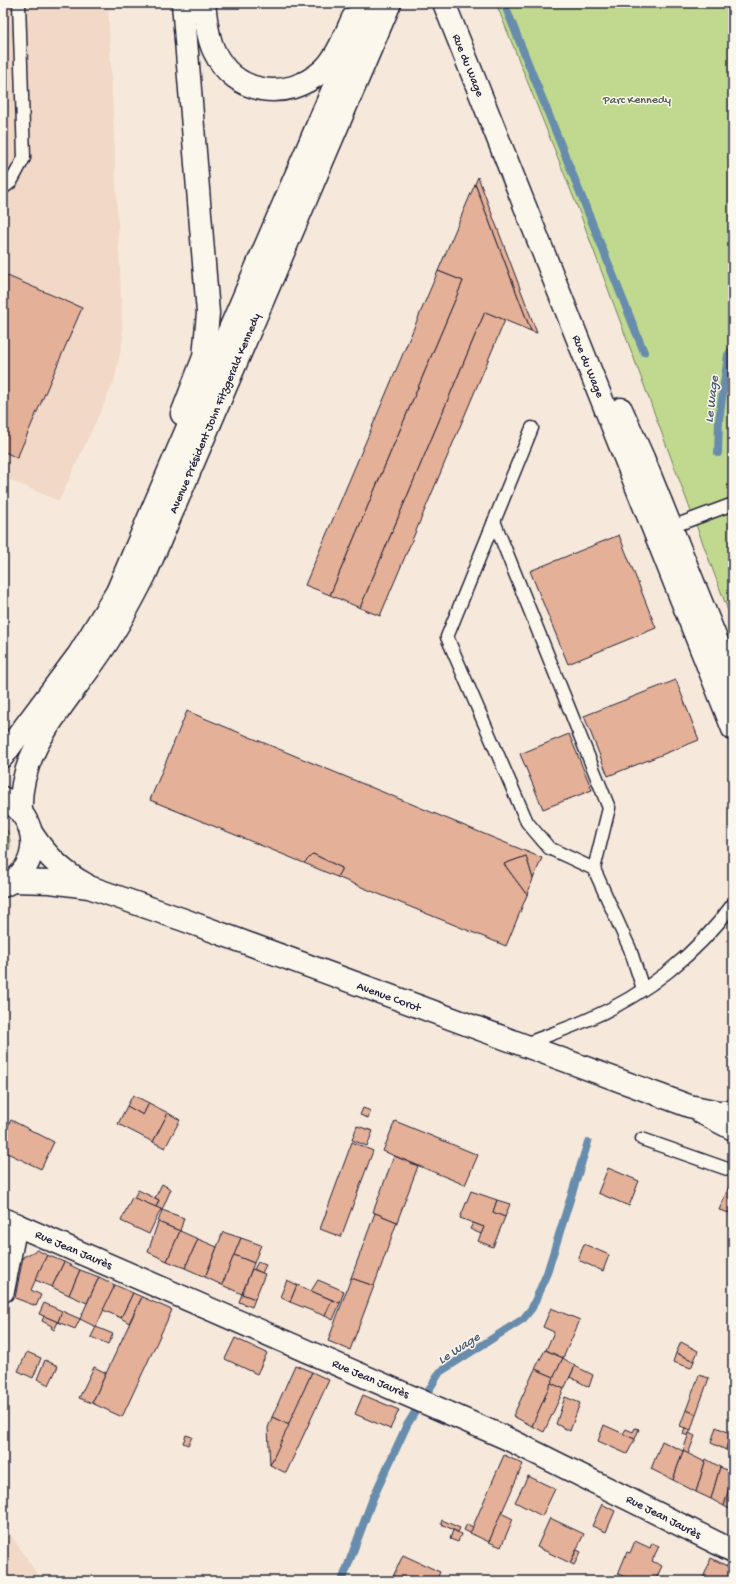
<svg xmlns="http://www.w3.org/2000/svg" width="736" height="1584" font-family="'Gochi Hand',sans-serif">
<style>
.built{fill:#f1d8c7}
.green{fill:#c0d98f;stroke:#717e65}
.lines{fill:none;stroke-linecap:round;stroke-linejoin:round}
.stream{stroke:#688dac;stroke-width:8}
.building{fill:#e4b097;stroke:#22223b}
.service-casing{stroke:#22223b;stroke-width:15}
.minor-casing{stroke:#22223b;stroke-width:25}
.tertiary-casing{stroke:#22223b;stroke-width:25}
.secondary-casing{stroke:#22223b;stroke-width:25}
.service{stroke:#fbf7ec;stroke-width:12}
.minor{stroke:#fbf7ec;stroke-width:22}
.tertiary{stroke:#fbf7ec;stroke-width:22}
.secondary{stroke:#fbf7ec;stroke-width:22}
.labels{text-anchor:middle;stroke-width:3;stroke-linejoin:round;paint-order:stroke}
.street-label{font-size:12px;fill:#22223b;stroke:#fbf7ec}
.park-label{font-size:12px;fill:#515954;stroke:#fbf7ec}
.water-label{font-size:13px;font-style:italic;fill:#455874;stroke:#fbf7ec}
</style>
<rect width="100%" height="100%" fill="#f6e9db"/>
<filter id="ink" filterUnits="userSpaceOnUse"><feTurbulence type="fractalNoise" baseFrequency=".025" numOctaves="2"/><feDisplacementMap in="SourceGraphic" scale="8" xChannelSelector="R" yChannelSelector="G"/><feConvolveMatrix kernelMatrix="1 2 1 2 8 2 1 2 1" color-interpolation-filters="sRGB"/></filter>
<g filter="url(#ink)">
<!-- built -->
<g class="built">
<polygon points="3,3 108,3 123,339 114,382 59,501 3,477"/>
<polygon points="3,1523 42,1581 3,1581"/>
</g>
<!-- green -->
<g class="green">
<polygon points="496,3 733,3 733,624 579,211"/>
<path d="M 3,825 C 12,835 13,850 3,860 Z"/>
</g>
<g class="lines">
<!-- stream -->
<g class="stream">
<polyline points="504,3 644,352"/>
<polyline points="718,453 719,420 728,355 733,348"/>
<polyline points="342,1581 373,1498 407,1425 440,1372 523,1319 532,1308 547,1273 588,1142"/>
</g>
</g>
<!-- building -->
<g class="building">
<polygon points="478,177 537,333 531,331 475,184"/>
<polygon points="475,184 531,331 485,312 360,608 330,595 463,281 438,271"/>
<polygon points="438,271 463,281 330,595 305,585"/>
<polygon points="3,274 82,308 17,458 3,451"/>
<polygon points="485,312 505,320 380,616 360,608"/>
<polygon points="619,535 656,628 568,664 530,571"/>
<polygon points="676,680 699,740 608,776 584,716"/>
<polygon points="187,711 542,858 533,879 526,856 504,864 527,895 506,946 337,877 342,868 313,854 304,863 150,800"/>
<polygon points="569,734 592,790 543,809 520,754"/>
<polygon points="313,854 342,868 337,877 304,863"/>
<polygon points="526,856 533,879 527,895 504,864"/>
<polygon points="133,1095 149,1103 143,1115 127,1106"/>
<polygon points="149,1103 168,1113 153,1142 118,1124 127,1106 143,1115"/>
<polygon points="363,1108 371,1111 368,1118 360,1115"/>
<polygon points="168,1113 180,1120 165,1148 153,1142"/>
<polygon points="11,1120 54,1142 41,1169 3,1151 3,1135"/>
<polygon points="395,1121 478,1155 465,1185 383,1151"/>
<polygon points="357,1126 373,1131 367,1146 352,1140"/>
<polygon points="352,1142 373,1151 341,1237 320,1229"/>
<polygon points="394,1156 418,1166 397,1222 373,1212"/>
<polygon points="608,1168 639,1181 629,1206 598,1193"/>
<polygon points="162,1184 171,1189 162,1210 156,1207 159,1200 155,1198"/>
<polygon points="730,1184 733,1184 733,1214 719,1210"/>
<polygon points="138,1190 159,1200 156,1207 134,1198"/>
<polygon points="471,1191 497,1200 493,1212 505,1217 493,1247 478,1241 484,1227 460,1218"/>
<polygon points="132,1197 161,1209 149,1234 121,1221"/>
<polygon points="497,1200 510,1204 505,1217 493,1212"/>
<polygon points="162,1210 184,1218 180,1231 158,1222"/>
<polygon points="375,1213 397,1222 374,1286 351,1278"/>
<polygon points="158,1222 180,1231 167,1261 148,1252"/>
<polygon points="473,1223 484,1227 481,1234 470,1229"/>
<polygon points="180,1231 198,1239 185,1268 167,1261"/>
<polygon points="223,1232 241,1238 222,1285 205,1277"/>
<polygon points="241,1238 261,1245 254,1263 234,1255"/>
<polygon points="198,1239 217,1247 205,1277 185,1268"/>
<polygon points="584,1244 609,1255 603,1271 578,1260"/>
<polygon points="37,1250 47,1255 31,1290 41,1295 36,1306 15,1298 23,1257"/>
<polygon points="47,1255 64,1262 52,1287 35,1280"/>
<polygon points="234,1255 254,1263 242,1294 222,1285"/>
<polygon points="64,1262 80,1270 69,1295 52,1287"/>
<polygon points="258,1262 266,1265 262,1273 254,1269"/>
<polygon points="252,1269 265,1274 255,1299 242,1294"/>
<polygon points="80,1270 99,1277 87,1303 69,1295"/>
<polygon points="99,1277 115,1285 96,1327 80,1319"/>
<polygon points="351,1278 374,1286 350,1350 328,1341"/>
<polygon points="287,1280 297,1285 290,1302 280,1297"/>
<polygon points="318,1280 344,1291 340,1303 311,1291"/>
<polygon points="115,1285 133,1293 121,1318 103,1310"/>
<polygon points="297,1285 332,1300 325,1316 290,1302"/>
<polygon points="133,1293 142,1297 129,1323 121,1318"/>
<polygon points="242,1294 255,1299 252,1307 239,1302"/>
<polygon points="142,1297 172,1310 122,1417 92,1403"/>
<polygon points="332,1300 340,1303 333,1320 325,1316"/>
<polygon points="44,1303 62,1311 58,1322 39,1314"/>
<polygon points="551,1308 580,1320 563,1358 546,1350 554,1332 543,1327"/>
<polygon points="62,1311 80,1319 75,1329 58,1322"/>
<polygon points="44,1316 58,1322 54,1330 51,1328 52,1326 42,1321"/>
<polygon points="96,1327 113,1334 108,1344 91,1337"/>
<polygon points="235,1338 267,1353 257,1374 225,1359"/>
<polygon points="681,1342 698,1351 694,1361 676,1353"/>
<polygon points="545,1350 563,1358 554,1377 535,1369"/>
<polygon points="27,1352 41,1358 33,1378 18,1371"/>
<polygon points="676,1353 694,1361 691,1368 673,1362"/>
<polygon points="563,1358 575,1366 564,1389 551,1383"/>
<polygon points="45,1360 58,1366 49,1385 37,1379"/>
<polygon points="295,1365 312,1372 289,1425 272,1417"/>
<polygon points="575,1366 593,1375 589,1387 570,1377"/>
<polygon points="94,1367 106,1373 92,1403 79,1398"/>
<polygon points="535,1369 554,1377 532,1426 513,1416"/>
<polygon points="312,1372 329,1380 286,1473 270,1465"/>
<polygon points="699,1375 709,1378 696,1414 686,1410"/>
<polygon points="551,1383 564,1389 544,1432 532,1426"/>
<polygon points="363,1395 399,1410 390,1429 355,1414"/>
<polygon points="565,1397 580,1403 570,1431 556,1424"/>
<polygon points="686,1410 696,1414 691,1430 680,1426"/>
<polygon points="272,1417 289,1425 270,1465 268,1428"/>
<polygon points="604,1425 635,1439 627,1454 598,1441"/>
<polygon points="716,1427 730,1433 726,1450 711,1443"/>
<polygon points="635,1428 639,1429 635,1439 623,1434 626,1429 633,1432"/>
<polygon points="685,1428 691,1430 688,1436 683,1434"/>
<polygon points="689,1433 695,1436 688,1454 683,1451"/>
<polygon points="730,1433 733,1434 733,1453 726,1450"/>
<polygon points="186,1435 192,1437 188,1445 183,1443"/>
<polygon points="662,1441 683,1451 673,1480 651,1469"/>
<polygon points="683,1451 705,1462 696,1492 673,1480"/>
<polygon points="504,1455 523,1464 489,1542 470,1533"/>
<polygon points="706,1459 720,1467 711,1499 696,1492"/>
<polygon points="720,1467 733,1473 724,1506 711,1499"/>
<polygon points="733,1475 733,1511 724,1506"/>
<polygon points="528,1476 555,1489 542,1516 515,1502"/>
<polygon points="602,1504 615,1511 606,1532 592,1526"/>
<polygon points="501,1513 513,1519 501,1547 489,1542"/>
<polygon points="550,1518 584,1534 570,1563 537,1547"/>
<polygon points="442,1520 460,1528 458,1532 441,1524"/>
<polygon points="467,1524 473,1527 470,1533 464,1530"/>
<polygon points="453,1530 461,1534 458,1542 450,1539"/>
<polygon points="635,1541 650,1548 652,1543 659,1546 652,1561 662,1566 655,1581 634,1581 618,1574 627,1552 630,1553"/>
<polygon points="577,1550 581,1552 574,1565 570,1563"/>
<polygon points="403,1555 440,1572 436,1581 391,1581"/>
<polygon points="711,1558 733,1569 733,1581 702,1581"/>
</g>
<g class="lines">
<!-- service casing -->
<g class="service-casing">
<g id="service">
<polyline points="3,188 11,182 24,158 19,3"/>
<polyline points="532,428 447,637 527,822 549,848 594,869 630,949 643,989"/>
<polyline points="494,521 609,808 594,869"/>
<polyline points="666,529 733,504"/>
<path d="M 523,1045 C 545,1036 567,1029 589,1019 C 645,995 697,954 733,904"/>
<polyline points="642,1139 733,1171"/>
</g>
</g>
<!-- minor casing -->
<g class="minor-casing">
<g id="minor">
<path d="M 204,3 C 206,19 207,36 214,51 C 235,95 286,102 322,71 C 337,58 345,35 353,18"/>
<polyline points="182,414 204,357 208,313 183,3"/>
<polyline points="3,1219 506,1438 733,1551"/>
<polyline points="3,1291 16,1224"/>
</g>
</g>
<!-- tertiary casing -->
<g class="tertiary-casing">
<g id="tertiary">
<polyline points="444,3 733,729"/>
<polyline points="621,409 643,458 733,681"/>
<path d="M 32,834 C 46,855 62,872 85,884"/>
<polyline points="12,881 50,882 89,887 184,920 689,1106 718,1112 733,1112"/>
<polyline points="702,1113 733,1129"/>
</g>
</g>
<!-- secondary casing -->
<g class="secondary-casing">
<g id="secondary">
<polyline points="3,756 79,654 117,592 370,3"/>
<path d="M 3,798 C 40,817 44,868 3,886"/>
<path d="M 21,811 C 18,752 63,707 94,662 C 114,634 130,605 145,575 L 390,3"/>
</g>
</g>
<!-- service -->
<use href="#service" class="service"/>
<!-- minor -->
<use href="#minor" class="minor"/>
<!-- tertiary -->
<use href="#tertiary" class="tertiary"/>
<!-- secondary -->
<use href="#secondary" class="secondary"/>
</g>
</g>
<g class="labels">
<!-- street labels -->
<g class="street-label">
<text transform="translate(469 65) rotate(68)" y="4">Rue du Wage</text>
<text transform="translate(589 366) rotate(68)" y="4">Rue du Wage</text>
<text transform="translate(214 413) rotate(-67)" y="4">Avenue Président John Fitzgerald Kennedy</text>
<text transform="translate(389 996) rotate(20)" y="4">Avenue Corot</text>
<text transform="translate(74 1249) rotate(23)" y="4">Rue Jean Jaurès</text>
<text transform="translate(371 1378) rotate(23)" y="4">Rue Jean Jaurès</text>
<text transform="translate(664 1516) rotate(27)" y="4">Rue Jean Jaurès</text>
</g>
<!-- park labels -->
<g class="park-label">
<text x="637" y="103">Parc Kennedy</text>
</g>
<!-- water labels -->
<g class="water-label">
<text transform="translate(710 399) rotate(-83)" y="5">Le Wage</text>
<text transform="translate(458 1347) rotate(-33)" y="5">Le Wage</text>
</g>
</g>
<!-- margin -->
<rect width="736" height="1584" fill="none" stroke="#fbf7ec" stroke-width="16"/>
<rect x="8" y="8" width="720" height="1568" fill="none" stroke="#22223b" stroke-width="1.5" filter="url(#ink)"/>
</svg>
